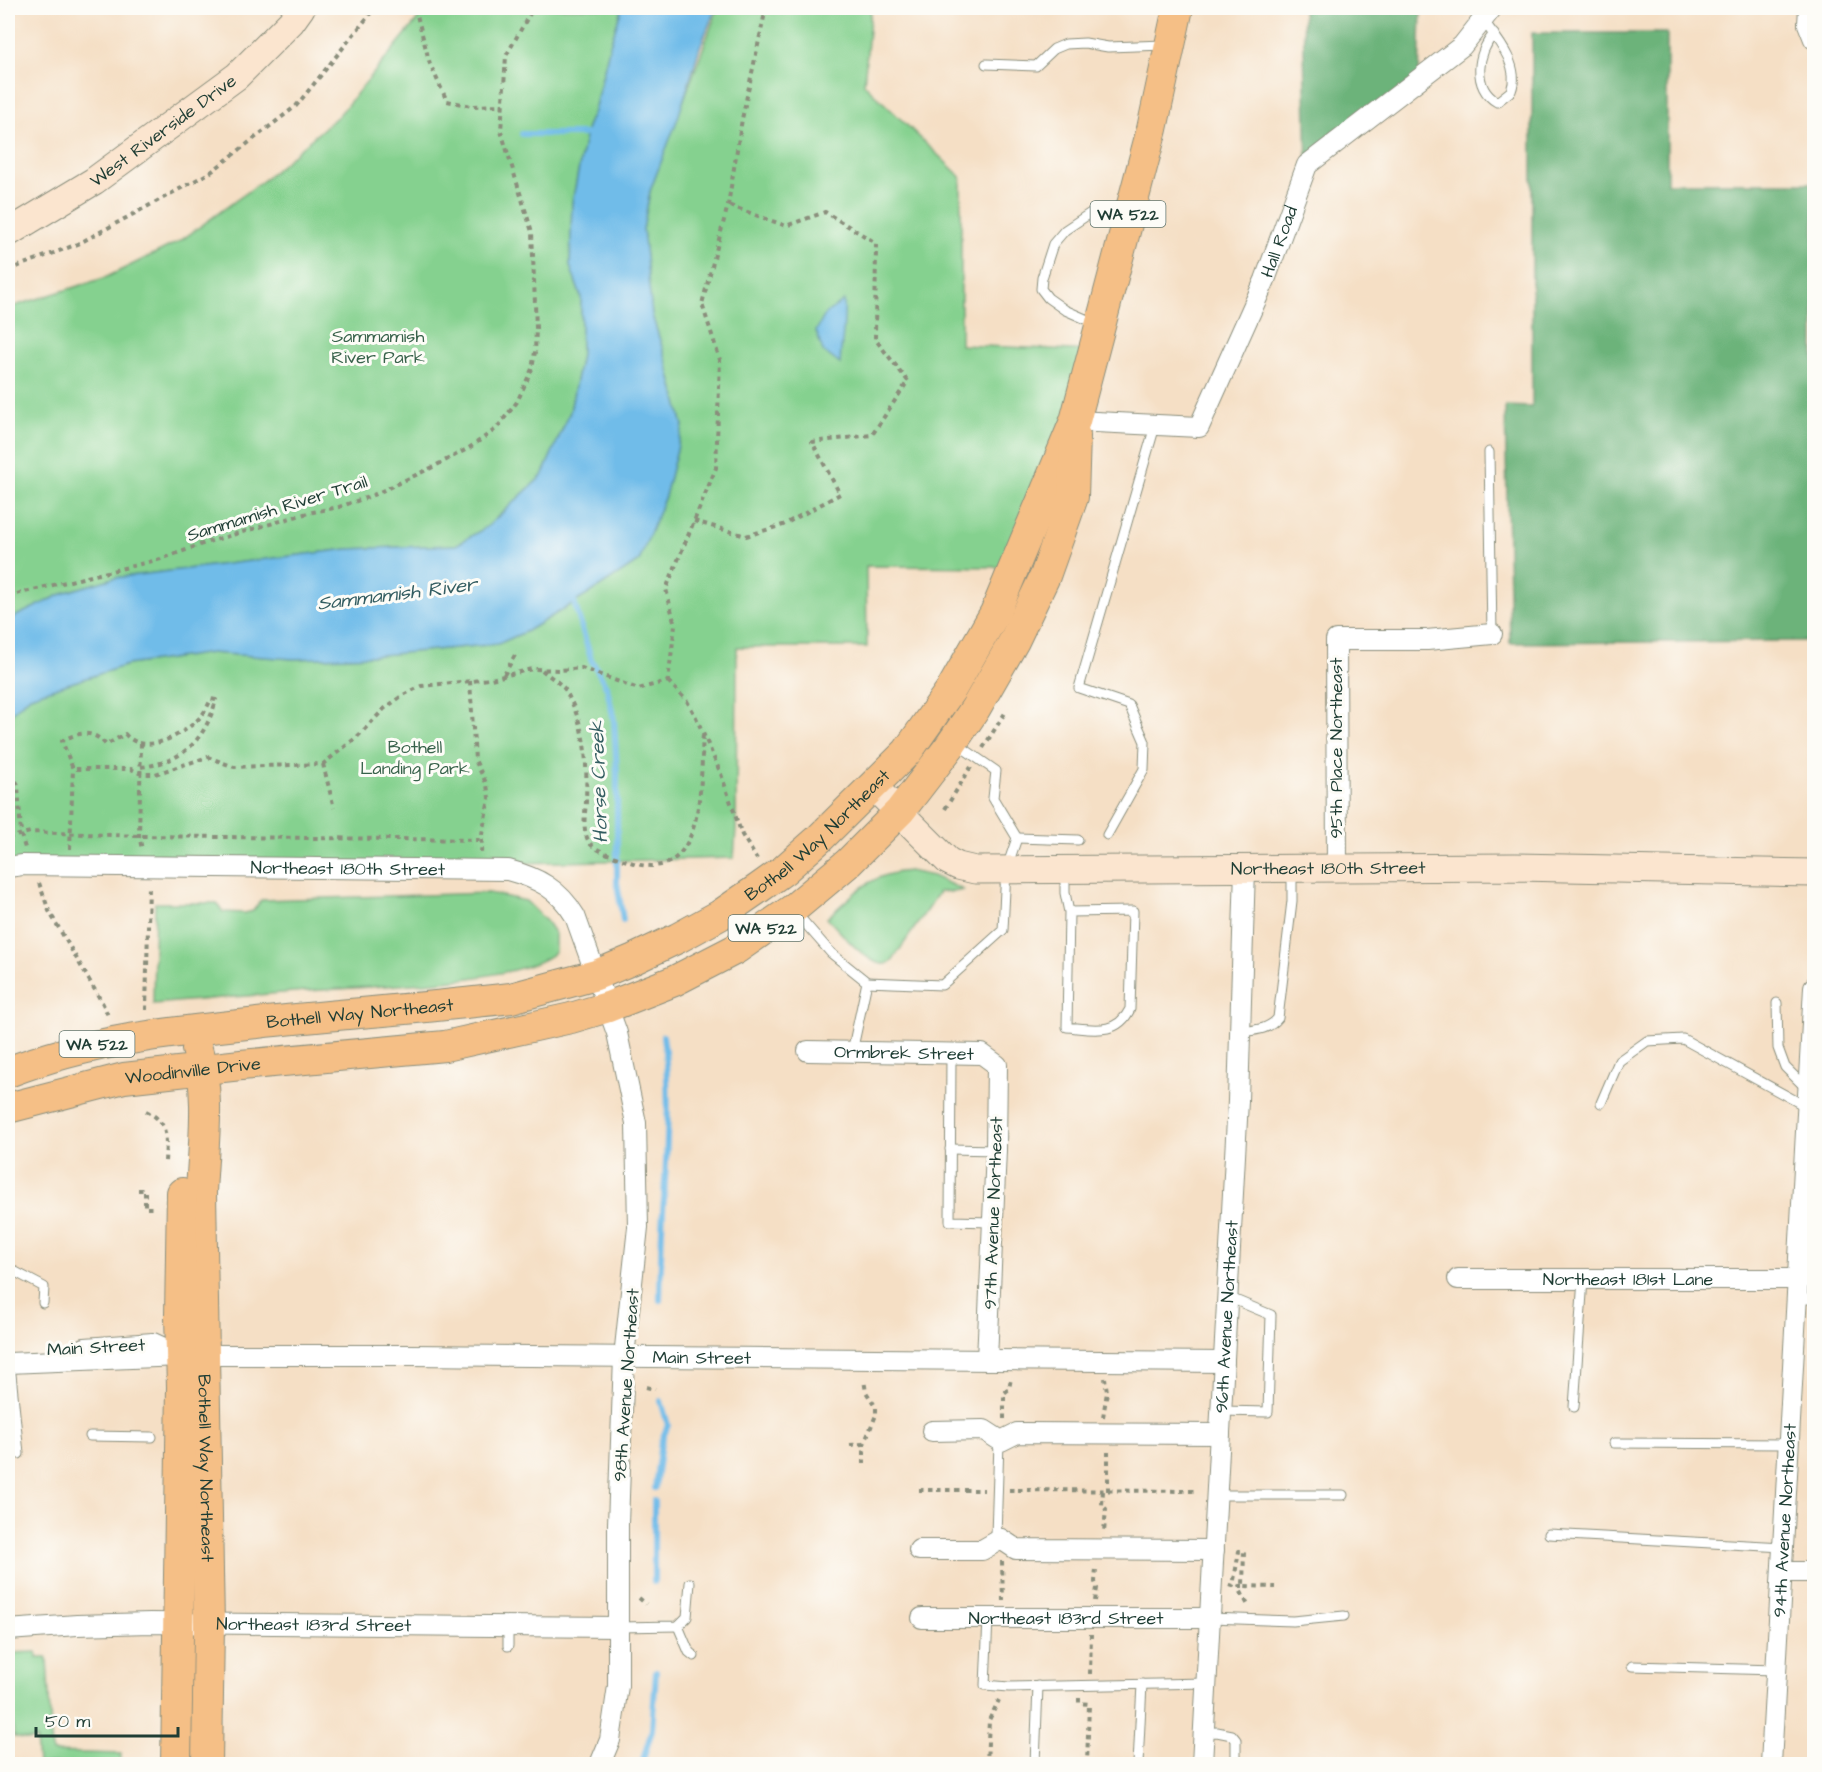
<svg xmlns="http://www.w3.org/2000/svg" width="1822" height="1772" font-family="'Architects Daughter',sans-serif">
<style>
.green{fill:#85d18f;stroke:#528762;stroke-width:1.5}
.forest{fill:#6cb37a;stroke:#467857;stroke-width:1.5}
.water{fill:#6fbce9;stroke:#477c8e;stroke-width:1.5}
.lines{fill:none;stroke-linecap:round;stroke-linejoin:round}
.stream{stroke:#6fbce9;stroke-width:6}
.lane-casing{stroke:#8a8e7c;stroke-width:11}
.street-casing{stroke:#8a8e7c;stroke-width:22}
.secondary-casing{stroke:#8a8e7c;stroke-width:29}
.primary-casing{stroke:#8a8e7c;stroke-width:32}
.path{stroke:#8a8e7c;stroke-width:4;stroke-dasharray:4.5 4.5;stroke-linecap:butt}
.lane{stroke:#fff;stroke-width:9}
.street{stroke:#fff;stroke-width:20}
.secondary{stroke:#fbe5cf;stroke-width:27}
.primary{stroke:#f5bf86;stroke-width:30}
.labels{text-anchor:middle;stroke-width:6;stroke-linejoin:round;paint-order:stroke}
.shield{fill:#fdfcf7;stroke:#62766e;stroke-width:1.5}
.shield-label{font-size:16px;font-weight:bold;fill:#1f3d34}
.street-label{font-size:18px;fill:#1f3d34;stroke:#fdfcf7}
.park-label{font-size:18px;fill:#38624b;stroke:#fdfcf7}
.water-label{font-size:20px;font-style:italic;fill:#335d61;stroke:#fdfcf7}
</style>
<rect width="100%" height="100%" fill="#fdfcf7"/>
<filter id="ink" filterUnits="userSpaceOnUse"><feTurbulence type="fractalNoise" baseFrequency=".0167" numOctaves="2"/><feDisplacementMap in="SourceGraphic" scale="12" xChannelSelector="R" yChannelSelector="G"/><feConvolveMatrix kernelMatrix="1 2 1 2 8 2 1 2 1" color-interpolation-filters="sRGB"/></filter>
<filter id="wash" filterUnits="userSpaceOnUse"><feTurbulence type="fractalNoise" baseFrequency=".008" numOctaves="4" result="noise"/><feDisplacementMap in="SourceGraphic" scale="24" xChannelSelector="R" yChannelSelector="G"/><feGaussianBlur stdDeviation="1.35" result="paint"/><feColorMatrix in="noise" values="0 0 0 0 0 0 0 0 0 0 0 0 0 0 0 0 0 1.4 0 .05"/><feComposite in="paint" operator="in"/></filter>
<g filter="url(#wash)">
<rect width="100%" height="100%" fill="#f5dfc5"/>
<!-- green -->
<g class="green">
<polygon points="425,8 622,8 610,45 594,111 587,127 572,203 570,266 581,297 581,355 570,412 542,476 487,527 456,545 348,549 114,578 66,592 8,620 8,308 107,277 180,241 264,180 339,115 419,18"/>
<polygon points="718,8 871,8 864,84 961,177 961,345 1093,351 1013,567 866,566 867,647 737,647 736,829 734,858 518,863 8,863 8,716 30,696 127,665 211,653 294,659 370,656 498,644 527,631 587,595 639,561 665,496 683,426 668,366 652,315 643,229 650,191"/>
<path d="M 909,871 L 933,876 L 963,890 L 954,892 L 939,892 L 894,958 C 891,962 887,965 882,964 C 865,962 839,930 827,918 C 854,894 870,873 909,871 Z"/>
<path d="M 489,893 L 526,901 L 547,922 L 555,934 L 555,952 C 523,983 371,986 322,990 C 266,994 209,999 153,1004 L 155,903 L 217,903 L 223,912 L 245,913 L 253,911 L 261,900 Z"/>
<polygon points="37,1652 37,1658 47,1658 52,1752 121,1754 120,1764 38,1764 36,1739 28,1740 14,1737 8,1684 8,1657 11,1653"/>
</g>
<!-- forest -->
<g class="forest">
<polygon points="1303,8 1421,8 1419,79 1307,165"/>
<polygon points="1532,33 1667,33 1667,183 1814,183 1814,641 1510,643 1505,406 1532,407"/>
</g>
<!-- water -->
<g class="water">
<polygon points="622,8 716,8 700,47 678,118 650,191 643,229 652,315 668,366 683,426 665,496 639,561 587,595 527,631 498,644 370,656 294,659 211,653 127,665 30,696 8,716 8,620 66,592 114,578 348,549 456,545 487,527 542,476 570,412 581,355 581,297 570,266 572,203 587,127 594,111 610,45"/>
<path d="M 844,301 C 846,322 841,342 840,364 L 823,351 L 816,331 L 826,313 Z"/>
</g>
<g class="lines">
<!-- stream -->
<g class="stream">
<polyline points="522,134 591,134"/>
<polyline points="572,595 591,659 607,688 614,720 617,773 617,883 623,920"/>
<path d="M 660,1300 C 661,1266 661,1232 664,1198 C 667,1144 671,1089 663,1036"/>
<polyline points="655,1488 661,1442 668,1425 661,1401"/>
<polyline points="654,1501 654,1582"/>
<polyline points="642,1763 652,1730 656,1672"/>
</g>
</g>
</g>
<g filter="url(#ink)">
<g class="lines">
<!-- lane casing -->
<g class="lane-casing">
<g id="lane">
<path d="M 1483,20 C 1497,39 1521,66 1511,91 L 1497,102 C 1472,88 1477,52 1494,34"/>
<polyline points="986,64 1036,66 1054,49 1066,44 1085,43 1108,47 1165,45"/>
<polyline points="1097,324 1065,310 1048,298 1041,289 1042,278 1053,244 1065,230 1092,212 1127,211"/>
<polyline points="1489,452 1492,634"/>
<polyline points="1107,835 1144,769 1145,742 1129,705 1079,688 1155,426"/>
<polyline points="1017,838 1078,840"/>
<path d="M 1065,872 L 1065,893 L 1069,912 L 1067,1027 C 1092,1029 1117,1036 1130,1009 L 1133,911 L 1069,912"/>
<polyline points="796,913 831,953 867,982 852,1052"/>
<polyline points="867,982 942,985 1003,930 1006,870 1017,838 993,798 996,771 957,744"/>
<polyline points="1777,1003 1778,1048 1785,1067 1807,1089"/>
<path d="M 1240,1032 C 1254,1030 1269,1030 1278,1018 L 1292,901 L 1292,871"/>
<polyline points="951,1054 950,1221 992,1222"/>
<polyline points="1601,1103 1619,1061 1647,1041 1683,1039 1807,1107"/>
<polyline points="950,1149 996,1150"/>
<polyline points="8,1268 44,1287 43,1303"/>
<polyline points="1797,1299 1814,1299"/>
<polyline points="10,1364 19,1454"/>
<polyline points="1574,1407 1583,1279"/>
<polyline points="1222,1411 1268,1412 1271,1315 1228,1297"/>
<polyline points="90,1436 152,1437"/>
<polyline points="1614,1443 1789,1444"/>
<polyline points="1217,1495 1343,1495"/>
<polyline points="1549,1534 1783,1547"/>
<polyline points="1001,1539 996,1536 999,1442 1001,1441"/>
<polyline points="988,1618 985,1685 1009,1687 1207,1683"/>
<polyline points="1210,1618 1293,1621 1344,1616"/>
<polyline points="678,1626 689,1652 694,1656"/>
<polyline points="619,1627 678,1626 687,1617 690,1583"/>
<polyline points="508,1646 508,1627"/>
<polyline points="1632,1666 1776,1670"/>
<polyline points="1204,1733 1217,1732 1232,1735 1236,1740 1236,1764"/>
<polyline points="1035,1764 1038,1686"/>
<polyline points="1138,1764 1142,1684"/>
</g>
</g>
<!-- street casing -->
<g class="street-casing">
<g id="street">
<polyline points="1809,8 1808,24 1814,39"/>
<path id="s1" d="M 1075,421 L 1199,427 L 1265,280 L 1307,165 L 1462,46 L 1492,8"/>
<path id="s2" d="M 8,867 L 22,865 L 508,870 C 538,878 559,889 575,916 L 617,1033 L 636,1123 L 638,1227 L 624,1357 L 618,1524 L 618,1686 L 610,1740 L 600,1764"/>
<polyline points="1337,869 1336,640 1427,640 1492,634"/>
<path id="s3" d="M 808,1051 L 982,1054 L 997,1065 L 996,1150 L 987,1360"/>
<path id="s4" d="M 1458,1279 L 1798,1279"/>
<polyline points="85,1348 153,1343 179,1355"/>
<path id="s5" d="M 8,1363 L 205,1355 L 411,1355 L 1224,1362"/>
<polyline points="932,1431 984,1430 1001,1441 1017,1433 1220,1434"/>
<polyline points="919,1550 982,1550 1001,1539 1016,1549 1214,1550"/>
<polyline points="1782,1572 1814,1572"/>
<path id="s6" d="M 922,1618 L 1210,1618"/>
<path id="s7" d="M 8,1630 L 77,1625 L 150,1623 L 619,1627"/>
<path id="s8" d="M 1202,1764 L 1238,1101 L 1245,868"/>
<path id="s9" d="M 1771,1764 L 1814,987"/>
</g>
</g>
<!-- secondary casing -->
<g class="secondary-casing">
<g id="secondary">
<path id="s10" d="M 8,233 L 94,181 L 237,76 L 291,22 L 301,8"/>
<path id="s11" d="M 873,786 L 948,861 L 958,866 L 975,870 L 1515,867 L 1814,873"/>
</g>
</g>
<!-- primary casing -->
<g class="primary-casing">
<g id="primary">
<path id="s12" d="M 197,1049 C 211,1094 203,1146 201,1193 L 209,1624 L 207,1764"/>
<path id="s13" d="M 8,1072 C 90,1040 170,1032 257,1023 C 342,1014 427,1008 511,998 L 596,975 L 634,959 L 678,938 L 720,915 L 759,888 L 784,870 L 818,840 L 907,752 L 952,688 L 995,613 L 1075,421 L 1152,129 L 1178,8"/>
<path id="s14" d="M 8,1108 L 124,1078 L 241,1065 L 445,1046 L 571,1018 L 608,1007 L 674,981 L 736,949 L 793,909 L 848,863 L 900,811 L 950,746 L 975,709 L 1014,641 L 1045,576 L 1073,497 L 1075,436"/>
<polyline points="176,1764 182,1387 180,1316 182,1193"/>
</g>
</g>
<!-- path -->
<g class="path">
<polyline points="415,8 430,64 447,101 472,106 503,105"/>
<polyline points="8,270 78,244 211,172 296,106 367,18 374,8"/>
<polyline points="694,521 746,536 783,525 840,494 812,442 872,435 908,381 875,339 876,243 825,212 786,226 728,205"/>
<polyline points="8,596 161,559 208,542 308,513 339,507 371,496 433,467 469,448 496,429 517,402 532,369 535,352 536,328 532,232 501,131 506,56 533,8"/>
<path d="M 542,670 C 549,676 557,681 563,687 C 567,691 569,698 572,703 C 587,737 587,766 586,802 C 585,815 582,830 589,842 C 594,851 619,858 630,862 C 707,888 700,779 703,733"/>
<polyline points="504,675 515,655"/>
<polyline points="470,681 475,760 487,785 489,798 482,834 481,854"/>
<polyline points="668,681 687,701 695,715 721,774 742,835 757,859"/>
<polyline points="141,743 139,836 142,849"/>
<polyline points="983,748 1005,713"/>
<polyline points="323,764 334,808"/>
<polyline points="8,765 18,785 21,835 25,848"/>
<path d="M 141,767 C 183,762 205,740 216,700 L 211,699 C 207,708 203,716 195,722 C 178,738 143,755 125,734 L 106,745 C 93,729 78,732 62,741 L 73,769 L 131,769 L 141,774 L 155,774 L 208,757 L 234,767 L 323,764 L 357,737 L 384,709 L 403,695 L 421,686 L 491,679 L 532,669 L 561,670 L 582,668 L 638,689 L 668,681 L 675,625 L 666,589 L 716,468 L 720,360 L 702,304 L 728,205 L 742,119 L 766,8"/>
<polyline points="945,809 971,767"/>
<polyline points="8,838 30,832 139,836 482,840"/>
<polyline points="70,849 73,769"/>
<polyline points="39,883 49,911 103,1004 109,1018"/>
<polyline points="146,1010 149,885"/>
<path d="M 146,1111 C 170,1123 166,1138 165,1162"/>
<polyline points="138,1190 145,1190 145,1208 155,1208"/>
<polyline points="646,1387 655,1389"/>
<polyline points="1103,1417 1107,1392 1105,1378"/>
<polyline points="1004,1419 1004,1393 1009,1389 1011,1378"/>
<polyline points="850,1445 864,1444"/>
<polyline points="864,1464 864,1444 876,1415 876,1407 866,1392 864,1380"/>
<polyline points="919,1490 984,1490"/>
<polyline points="1009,1490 1197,1491"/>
<polyline points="1103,1491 1102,1505 1106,1509 1104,1532"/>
<polyline points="1108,1491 1108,1452"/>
<polyline points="1002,1561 1003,1601"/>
<polyline points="1230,1585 1233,1586 1239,1551 1244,1551 1243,1586 1275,1587"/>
<polyline points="1243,1586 1240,1586 1240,1590 1249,1607"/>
<polyline points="639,1598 646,1604"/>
<polyline points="1095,1601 1097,1588 1095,1582 1096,1568"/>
<polyline points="1090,1674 1091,1634"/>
<polyline points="1079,1698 1079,1703 1089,1704 1087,1764"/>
<polyline points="987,1764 989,1720 999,1700"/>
</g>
<!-- lane -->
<use href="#lane" class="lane"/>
<!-- street -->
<use href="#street" class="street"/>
<!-- secondary -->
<use href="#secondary" class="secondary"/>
<!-- primary -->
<use href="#primary" class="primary"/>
</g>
</g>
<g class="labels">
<!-- shield labels -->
<g class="shield">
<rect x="1090.5" y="201" width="75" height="26" rx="4.5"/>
<rect x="728.5" y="915" width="75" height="26" rx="4.5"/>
<rect x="59.5" y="1031" width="75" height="26" rx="4.5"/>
</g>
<g class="shield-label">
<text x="1128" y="220">WA 522</text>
<text x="766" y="934">WA 522</text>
<text x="97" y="1050">WA 522</text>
</g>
<!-- street labels -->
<g class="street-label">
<text dy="6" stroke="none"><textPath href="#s10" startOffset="186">West Riverside Drive</textPath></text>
<text dy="6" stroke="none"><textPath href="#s1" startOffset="326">Hall Road</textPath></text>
<text transform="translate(277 508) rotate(-17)" y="6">Sammamish River Trail</text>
<text transform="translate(1336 748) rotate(-90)" y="6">95th Place Northeast</text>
<text dy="6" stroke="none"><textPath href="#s13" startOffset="862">Bothell Way Northeast</textPath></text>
<text dy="6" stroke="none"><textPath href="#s11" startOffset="488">Northeast 180th Street</textPath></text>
<text dy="6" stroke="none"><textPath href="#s2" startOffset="340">Northeast 180th Street</textPath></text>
<text dy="6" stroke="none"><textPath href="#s13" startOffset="358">Bothell Way Northeast</textPath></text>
<text dy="6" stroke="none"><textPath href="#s3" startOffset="96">Ormbrek Street</textPath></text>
<text dy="6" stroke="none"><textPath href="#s14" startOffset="189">Woodinville Drive</textPath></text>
<text transform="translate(993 1213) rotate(-88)" y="6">97th Avenue Northeast</text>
<text dy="6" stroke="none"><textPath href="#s4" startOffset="170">Northeast 181st Lane</textPath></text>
<text dy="6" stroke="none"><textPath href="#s8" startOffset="448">96th Avenue Northeast</textPath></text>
<text transform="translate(96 1347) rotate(-3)" y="6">Main Street</text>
<text dy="6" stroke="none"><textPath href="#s5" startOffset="694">Main Street</textPath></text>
<text transform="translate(626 1385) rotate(-86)" y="6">98th Avenue Northeast</text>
<text dy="6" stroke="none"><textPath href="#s12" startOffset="420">Bothell Way Northeast</textPath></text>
<text dy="6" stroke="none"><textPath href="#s9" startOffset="244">94th Avenue Northeast</textPath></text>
<text dy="6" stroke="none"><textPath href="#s6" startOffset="144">Northeast 183rd Street</textPath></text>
<text dy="6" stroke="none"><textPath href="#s7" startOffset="306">Northeast 183rd Street</textPath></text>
</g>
<!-- park labels -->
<g class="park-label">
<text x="378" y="342">Sammamish<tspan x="378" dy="21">River Park</tspan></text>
<text x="415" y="753">Bothell<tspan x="415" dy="21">Landing Park</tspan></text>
</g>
<!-- water labels -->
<g class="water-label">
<text transform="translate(397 593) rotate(-7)" y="7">Sammamish River</text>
<text transform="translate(598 782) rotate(-92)" y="7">Horse Creek</text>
</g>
</g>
<!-- margin -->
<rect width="1822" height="1772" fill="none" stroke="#fdfcf7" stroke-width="30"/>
<!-- scale -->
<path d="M36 1727v9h142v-9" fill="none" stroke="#1f3d34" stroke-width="3"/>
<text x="45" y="1727" font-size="18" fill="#1f3d34" stroke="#fdfcf7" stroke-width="4.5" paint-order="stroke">50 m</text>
</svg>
